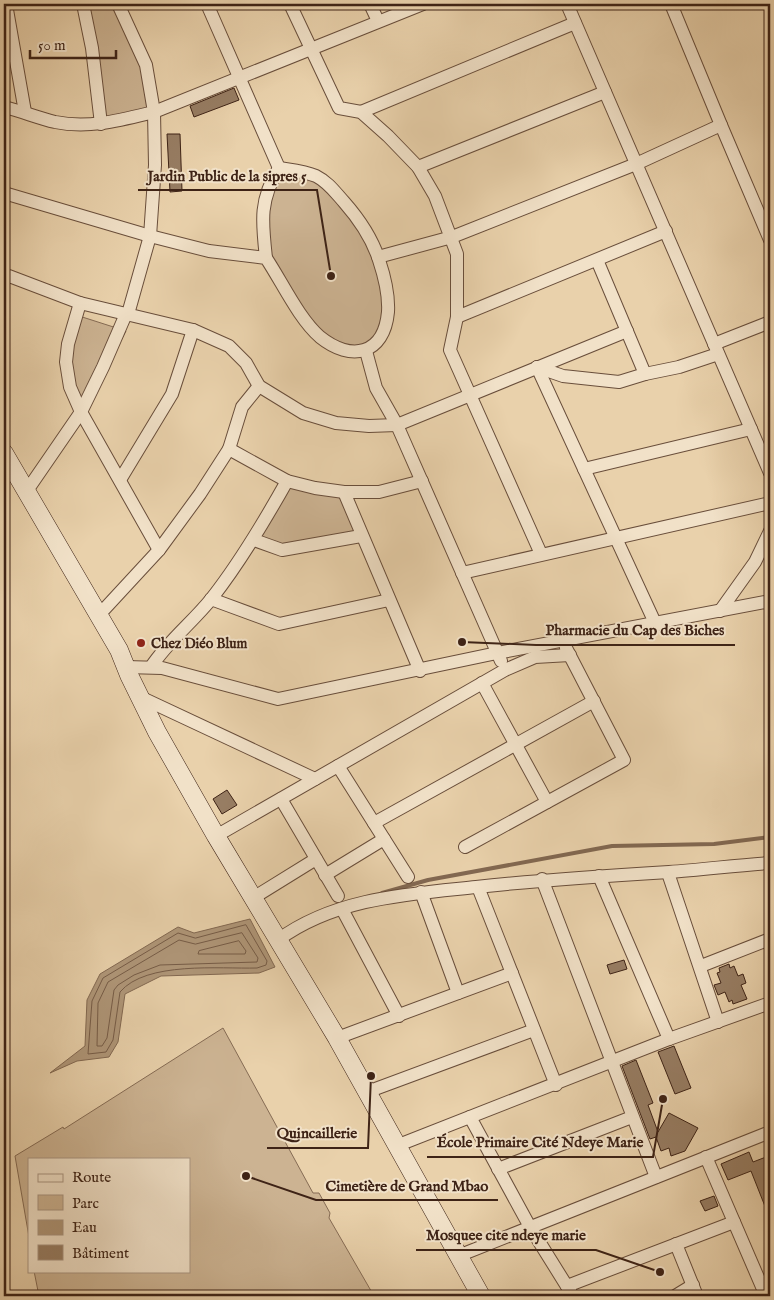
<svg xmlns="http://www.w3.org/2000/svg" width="774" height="1300" font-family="'IM FELL English',serif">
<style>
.green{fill:#ccb392;stroke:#856b54}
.water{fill:#af9678;stroke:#826851}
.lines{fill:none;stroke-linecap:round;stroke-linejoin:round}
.shore{stroke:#765c47;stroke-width:1}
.stream{stroke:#826851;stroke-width:4}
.building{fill:#977d63;stroke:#3e2316}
.street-casing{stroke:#694e3b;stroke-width:14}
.secondary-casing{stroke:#3e2316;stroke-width:19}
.street{stroke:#f1e1c8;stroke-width:12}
.secondary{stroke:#f1e1c8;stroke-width:18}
.poi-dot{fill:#8f2418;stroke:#f1e1c8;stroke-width:2}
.labels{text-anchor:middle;stroke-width:4;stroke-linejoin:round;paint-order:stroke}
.poi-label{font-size:14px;font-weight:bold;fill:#3e2316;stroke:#f1e1c8;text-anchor:start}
.leader{fill:none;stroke:#3e2316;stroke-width:2}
.callout-dot{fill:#3e2316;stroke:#f1e1c8;stroke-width:2}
.callout-label{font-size:15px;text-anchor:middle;font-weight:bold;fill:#3e2316;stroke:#f1e1c8;stroke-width:4;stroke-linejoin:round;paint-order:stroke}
</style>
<rect width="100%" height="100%" fill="#e9d1ab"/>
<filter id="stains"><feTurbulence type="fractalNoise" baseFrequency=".004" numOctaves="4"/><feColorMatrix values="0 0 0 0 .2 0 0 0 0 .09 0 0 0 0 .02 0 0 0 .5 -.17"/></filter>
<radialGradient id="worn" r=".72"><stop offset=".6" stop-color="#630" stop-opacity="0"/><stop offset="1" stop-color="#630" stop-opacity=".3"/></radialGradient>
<!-- green -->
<g class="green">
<polygon points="84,4 117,4 145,65 154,109 101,122"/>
<polygon points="281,170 315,179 360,217 388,293 381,330 365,351 336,346 308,326 267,259 264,205"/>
<polygon points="76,315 126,331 84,411 67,361"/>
<polygon points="287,483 345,495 358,532 282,547 256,540"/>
<polygon points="223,1028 313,1193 319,1193 330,1213 329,1218 374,1296 39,1296 34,1271 189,1271 189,1159 29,1159 29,1237 15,1156 63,1127 64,1129"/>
</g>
<!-- water -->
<polygon class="water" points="250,919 275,967 259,973 161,976 125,994 118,1042 109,1057 77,1061 50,1073 85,1046 87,1000 100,974 178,927 194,933"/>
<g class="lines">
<!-- shore -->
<g class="shore">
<path d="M 246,925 L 267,961 L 266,965 L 257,968 C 220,969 146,961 120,992 L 113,1040 L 106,1052 L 88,1054 L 92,1001 L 103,978 L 178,933 L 195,938 Z"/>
<polygon points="242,933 258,958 257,962 160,965 134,975 118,985 114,990 107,1038 102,1046 97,1046 98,1003 108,982 179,940 195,944"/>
<polygon points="239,941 246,951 245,954 198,954 199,951"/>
</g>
<!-- stream -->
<polyline class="stream" points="382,893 428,880 612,846 714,844 770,837"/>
</g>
<!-- building -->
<g class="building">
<polygon points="234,88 239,100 194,117 190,106"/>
<polygon points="167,134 180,134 182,191 170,192"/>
<polygon points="227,790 237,805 222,814 213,799"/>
<polygon points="624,960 627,969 610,974 607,965"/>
<polygon points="729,964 730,968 734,966 738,976 743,974 746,983 741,985 747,999 733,1004 732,1000 729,1002 725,992 718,995 714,985 721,983 717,973 720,972 719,968"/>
<polygon points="674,1046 691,1088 675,1094 658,1052"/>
<polygon points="636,1060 653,1103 648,1105 658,1132 669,1113 698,1128 685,1151 671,1156 669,1148 661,1151 656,1137 650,1139 622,1066"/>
<polygon points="749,1152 753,1162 766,1157 770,1167 770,1219 751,1171 728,1180 721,1164"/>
<polygon points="714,1196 718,1206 705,1211 700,1201"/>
</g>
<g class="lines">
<!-- street casing -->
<g class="street-casing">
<g id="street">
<polyline points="6,4 25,112"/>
<polyline points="83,4 92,48 101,124"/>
<polyline points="118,4 146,65 154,112 155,165 150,236 128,314"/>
<polyline points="207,4 279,168"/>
<polyline points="290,4 339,108 361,112 388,136 418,167 435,196 457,254 457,317 450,350 541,554"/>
<polyline points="370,4 378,21"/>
<polyline points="567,4 770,473"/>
<path d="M 4,107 C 21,111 38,118 55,122 C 89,129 121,120 154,112 L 423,4"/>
<polyline points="361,112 575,23"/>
<polyline points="721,125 770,240"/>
<polyline points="418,167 605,92"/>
<path d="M 4,193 L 150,236 L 209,251 L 266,258 C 282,282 299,319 320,337 C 351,362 384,355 388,312 C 389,296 384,275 379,260 C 372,238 359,219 344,202 C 335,192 328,182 316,176 C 304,171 291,170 279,168"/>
<polyline points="378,257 452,237 636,164 721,125 671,4"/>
<path d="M 266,258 C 262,222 259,200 279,168"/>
<polyline points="597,260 645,374"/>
<polyline points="4,280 9,276 80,303 193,330 229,346 246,363 259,386 303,413 336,423 369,426 397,425 627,331"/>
<polyline points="80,303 68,344 66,362 70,387 81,412 159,550"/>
<polyline points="457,317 666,231"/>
<polyline points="714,344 770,322"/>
<polyline points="366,351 376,388 397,425 501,661"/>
<polyline points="537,367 656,625"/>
<polyline points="537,367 563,376 619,382 645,374 679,367 718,354"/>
<polyline points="229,449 287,481 315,488 344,492 379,492 422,481"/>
<polyline points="584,469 751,429"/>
<polyline points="120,480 172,394 193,330"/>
<polyline points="26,492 81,412 103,367 126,314"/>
<polyline points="344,492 420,671"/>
<polyline points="254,540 282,550 361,536"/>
<polyline points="462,573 770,503"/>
<polyline points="211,599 279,624 389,600"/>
<polyline points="720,611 755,562 770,531"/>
<polyline points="98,616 159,550 200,494 229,449 242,407 259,386"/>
<polyline points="126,667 162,668 278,699 497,653 770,601"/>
<path d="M 151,667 C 168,641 193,622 212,598 C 241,561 264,522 287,481"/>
<polyline points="482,683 547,802"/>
<polyline points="140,697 315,779"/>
<polyline points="338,766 408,877"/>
<polyline points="281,799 338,896"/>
<polyline points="374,823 594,701"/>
<polyline points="216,836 505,670 535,657 570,655"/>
<polyline points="465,847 624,760 566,648"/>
<polyline points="668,873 718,1022"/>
<polyline points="325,875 384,839"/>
<polyline points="599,876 669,1039"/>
<polyline points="542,879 656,1177"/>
<polyline points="478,887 556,1085"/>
<polyline points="421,892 458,993"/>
<polyline points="253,898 316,859"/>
<polyline points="342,909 399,1016"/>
<path d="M 278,940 C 335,898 408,894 476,887 C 540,880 604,876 669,872 C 702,870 736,865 770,863"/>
<polyline points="701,966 770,939"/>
<polyline points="337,1038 512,973"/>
<polyline points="367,1092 534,1030"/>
<polyline points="470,1117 530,1227 573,1296"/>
<polyline points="396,1146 669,1039 770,1003"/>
<polyline points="706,1157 766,1296"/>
<polyline points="498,1169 632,1117"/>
<polyline points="676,1244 697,1296"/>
<polyline points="458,1256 770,1132"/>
<polyline points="567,1286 734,1222"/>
<polyline points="675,1296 693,1285"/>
</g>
</g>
<!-- secondary casing -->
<g class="secondary-casing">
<polyline id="secondary" points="4,453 119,650 129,675 157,732 216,836 337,1038 481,1296"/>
</g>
<!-- street -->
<use href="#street" class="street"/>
<!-- secondary -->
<use href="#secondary" class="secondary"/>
</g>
<!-- markers -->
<circle class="poi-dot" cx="141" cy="643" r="5"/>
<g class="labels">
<!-- poi labels -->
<g class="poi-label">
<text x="151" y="648">Chez Diéo Blum</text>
</g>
</g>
<!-- callouts -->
<path class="leader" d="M331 276L317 190H138M462 642L536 645H735M371 1076L368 1148H267M663 1099L653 1157H427M246 1176L316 1200H498M660 1272L596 1250H416"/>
<g class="callout-dot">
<circle cx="331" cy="276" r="5"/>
<circle cx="462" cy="642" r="5"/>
<circle cx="371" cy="1076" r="5"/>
<circle cx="663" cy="1099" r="5"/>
<circle cx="246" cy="1176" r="5"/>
<circle cx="660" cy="1272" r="5"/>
</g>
<g class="callout-label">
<text x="227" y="181">Jardin Public de la sipres 5</text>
<text x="635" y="635">Pharmacie du Cap des Biches</text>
<text x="317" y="1138">Quincaillerie</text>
<text x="540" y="1147">École Primaire Cité Ndeye Marie</text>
<text x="407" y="1191">Cimetière de Grand Mbao</text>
<text x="506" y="1240">Mosquee cite ndeye marie</text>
</g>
<!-- margin -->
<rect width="774" height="1300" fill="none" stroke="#e9d1ab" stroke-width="20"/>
<rect x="5" y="5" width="764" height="1290" fill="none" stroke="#3e2316" stroke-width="2.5"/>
<rect x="10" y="10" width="754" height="1280" fill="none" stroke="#3e2316"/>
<!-- legend -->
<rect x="28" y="1158" width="162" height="115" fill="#f1e1c8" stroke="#a99581"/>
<rect x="38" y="1174" width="25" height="8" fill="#f1e1c8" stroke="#a99581"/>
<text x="72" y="1182" font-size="15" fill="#3e2316">Route</text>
<rect x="38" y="1195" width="25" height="15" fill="#ccb392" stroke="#a99581"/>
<text x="72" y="1208" font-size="15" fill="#3e2316">Parc</text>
<rect x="38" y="1220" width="25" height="15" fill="#af9678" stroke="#a99581"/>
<text x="72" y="1232" font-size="15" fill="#3e2316">Eau</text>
<rect x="38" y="1245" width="25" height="15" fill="#977d63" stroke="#a99581"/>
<text x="72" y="1258" font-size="15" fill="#3e2316">Bâtiment</text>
<!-- scale -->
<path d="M30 50v8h86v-8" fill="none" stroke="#3e2316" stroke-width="2.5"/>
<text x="38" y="50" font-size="15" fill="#3e2316" stroke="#f1e1c8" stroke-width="4" paint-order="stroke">50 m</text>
<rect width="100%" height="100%" filter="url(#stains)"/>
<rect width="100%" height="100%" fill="url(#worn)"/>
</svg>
